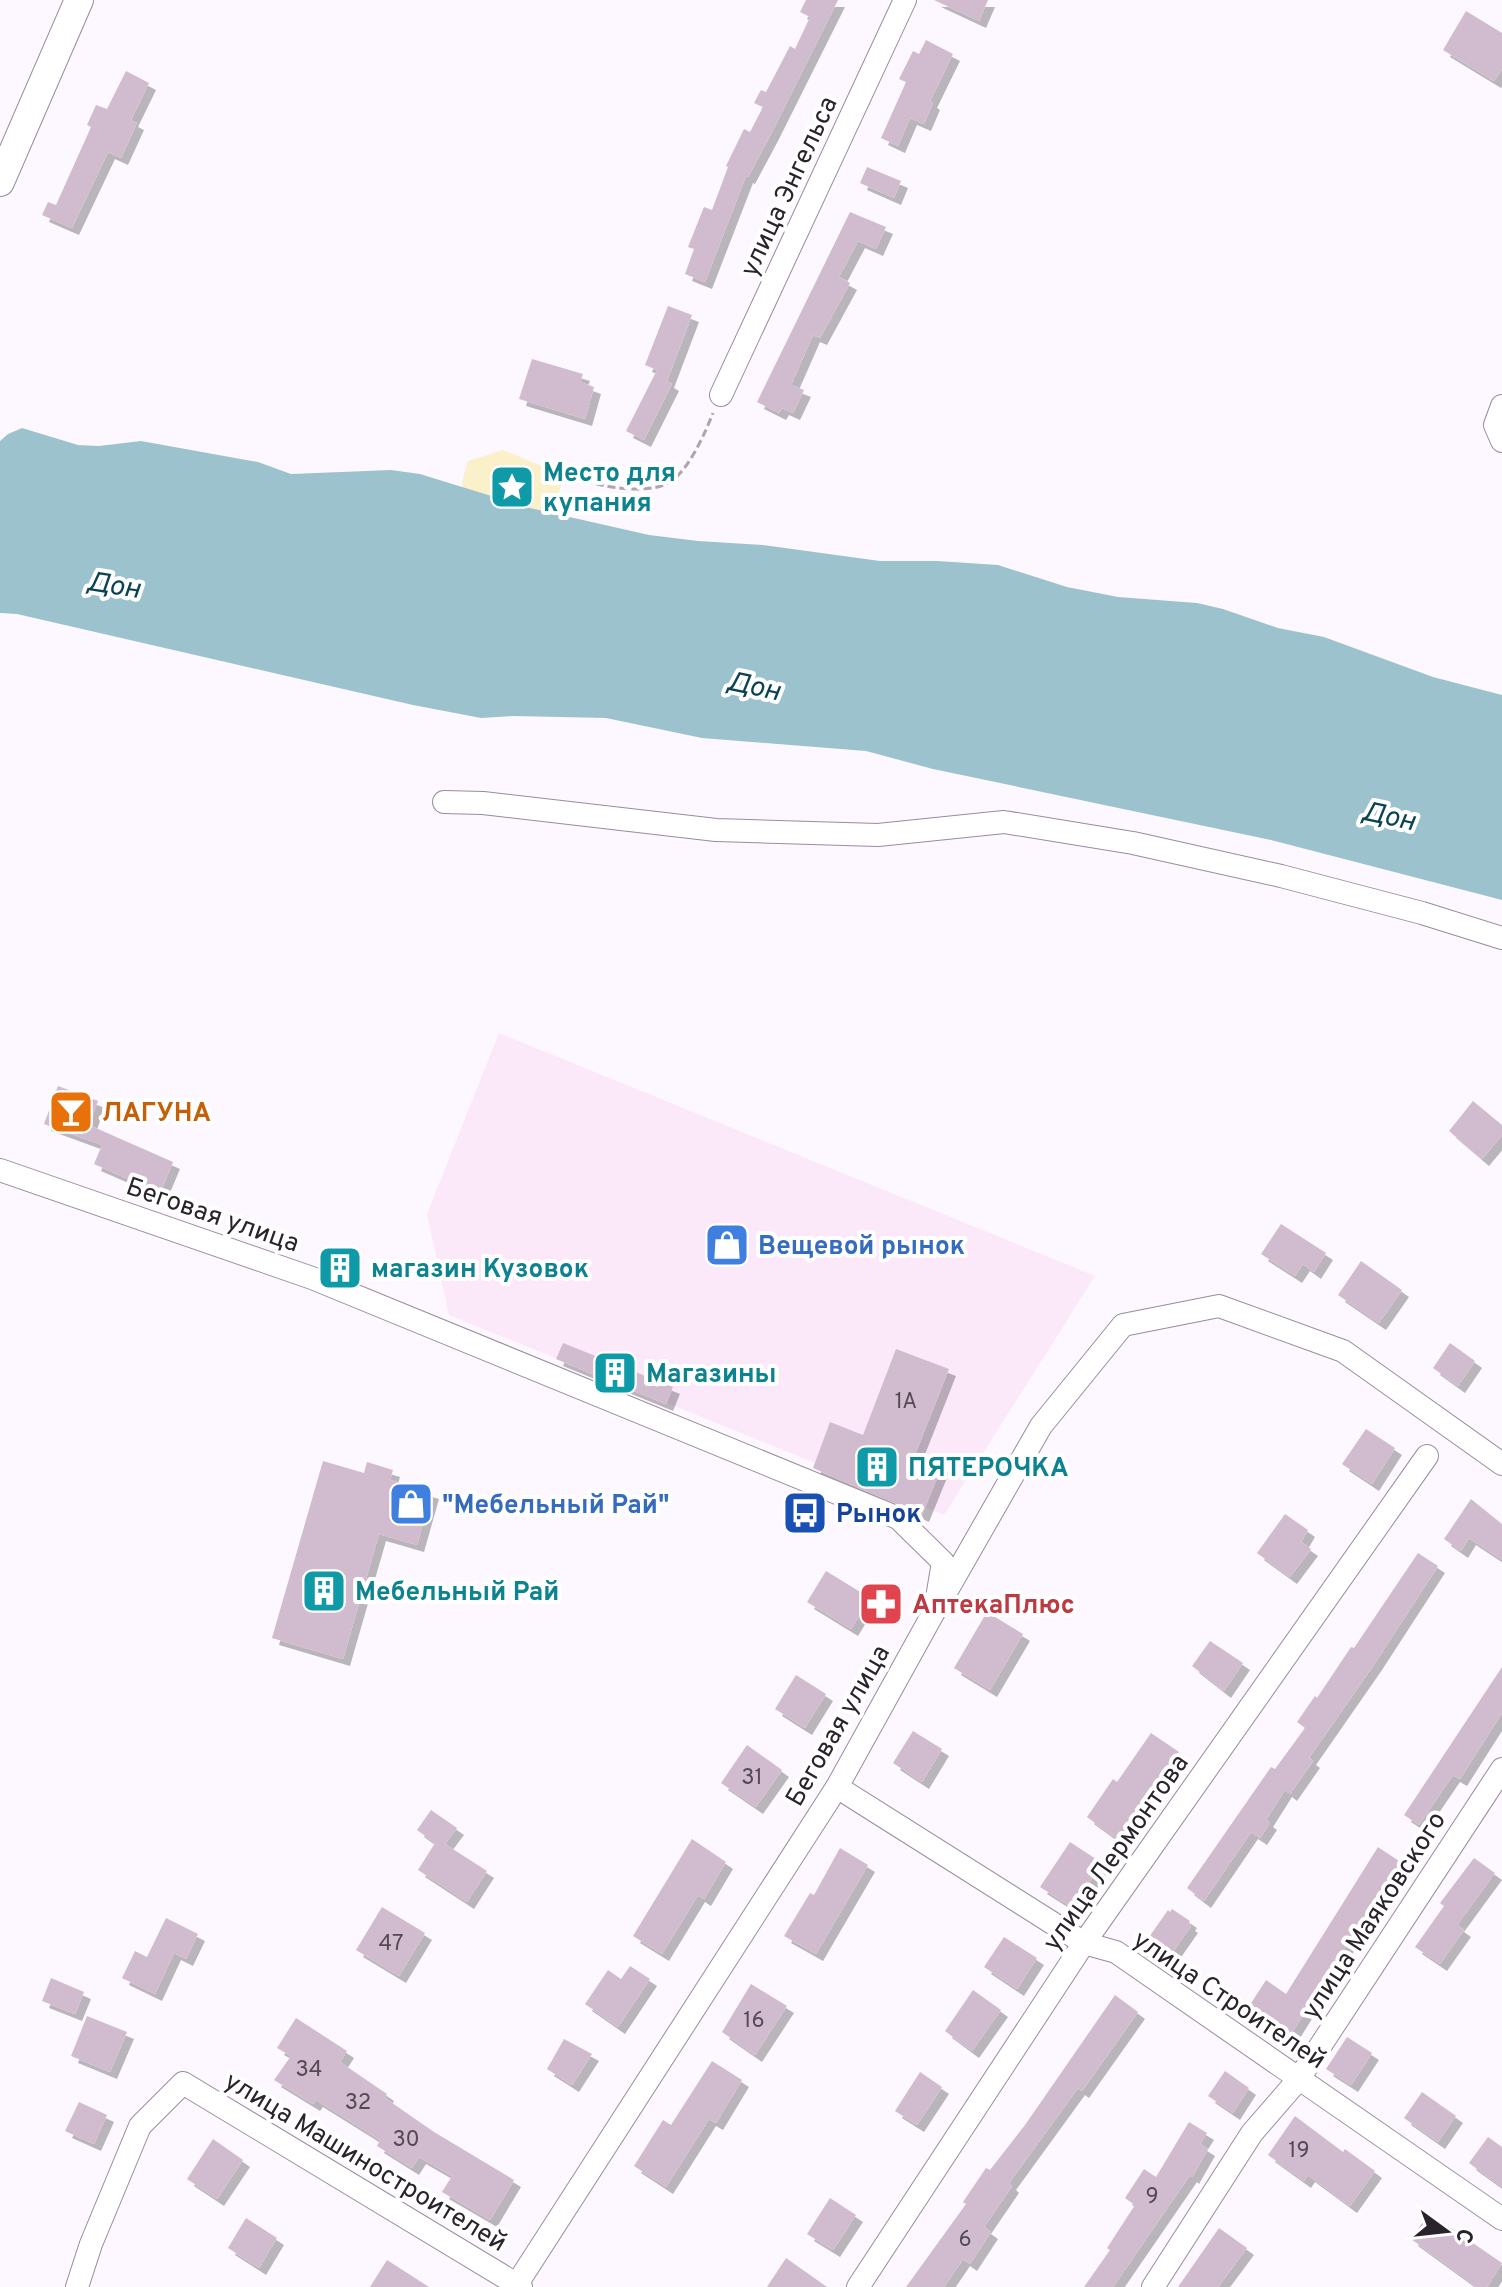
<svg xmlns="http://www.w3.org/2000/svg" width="1502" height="2287" font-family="Overpass,sans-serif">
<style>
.commercial{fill:#fbe9fa}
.sand{fill:#faf0ca}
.water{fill:#9cc3cd}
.building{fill:#d0bcce;filter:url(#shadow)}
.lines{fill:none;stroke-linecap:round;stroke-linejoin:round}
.minor-casing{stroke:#9a8b9e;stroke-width:24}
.major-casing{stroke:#9a8b9e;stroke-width:30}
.path{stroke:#aca6ae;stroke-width:3;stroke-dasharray:8 4;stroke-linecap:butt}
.minor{stroke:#fff;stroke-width:22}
.major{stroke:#fff;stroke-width:28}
.labels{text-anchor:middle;stroke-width:8;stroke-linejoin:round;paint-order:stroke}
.number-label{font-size:22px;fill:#534954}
.street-label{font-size:26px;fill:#29232b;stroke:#fff}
.culture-label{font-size:26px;font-weight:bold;fill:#0d838f;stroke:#fff;text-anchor:start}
.food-label{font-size:26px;font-weight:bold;fill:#c56008;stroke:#fff;text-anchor:start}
.shop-label{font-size:26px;font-weight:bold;fill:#366cbe;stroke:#fff;text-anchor:start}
.transit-label{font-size:26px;font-weight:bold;fill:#164399;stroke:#fff;text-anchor:start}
.health-label{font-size:26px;font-weight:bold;fill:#be3a42;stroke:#fff;text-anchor:start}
.water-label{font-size:28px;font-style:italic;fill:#0a4450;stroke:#fff}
</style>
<defs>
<filter id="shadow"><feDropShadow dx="7" dy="7" stdDeviation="0" flood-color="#0004"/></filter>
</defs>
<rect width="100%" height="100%" fill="#fdf7ff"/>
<!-- commercial -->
<polygon class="commercial" points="499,1033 1095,1276 944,1515 449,1315 427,1214"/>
<!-- sand -->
<polygon class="sand" points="503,450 544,467 557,470 563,480 553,509 544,518 465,495 462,482 468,461"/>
<!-- water -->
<polygon class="water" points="22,428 78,445 99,446 141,441 258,462 291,474 391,470 420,474 530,508 649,535 698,541 763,545 880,561 938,561 998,565 1067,587 1118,597 1197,603 1223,609 1278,628 1324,637 1433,677 1502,695 1502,900 1271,840 933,769 866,751 702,738 606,718 513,716 481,718 413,705 17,614 0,613 0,441 8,434"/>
<!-- building -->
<g class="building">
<polygon points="806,0 838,0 771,134 748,177 746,176 705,282 685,274 694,249 688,247 704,207 712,210 728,167 726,166 744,129 750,132 763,107 754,103 761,90 766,92 790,46 795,49 810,17 800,12"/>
<polygon points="934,0 988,0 979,21"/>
<polygon points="1466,11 1502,33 1502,69 1494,81 1443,50"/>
<polygon points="926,40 953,54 930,101 933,103 924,124 910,118 898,146 881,138 906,82 899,79 913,51 919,54"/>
<polygon points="126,71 149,83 131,120 137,123 121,158 108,152 72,228 42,215 48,202 56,205 91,127 87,125 96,105 107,109"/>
<polygon points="867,167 901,181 894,198 860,183"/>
<polygon points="850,212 886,227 876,249 858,241 839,277 850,283 820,338 813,335 791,385 804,390 793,413 782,408 779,413 757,402"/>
<polygon points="668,306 692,315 667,381 672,384 644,440 626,431 657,370 645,365"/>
<polygon points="532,359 583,374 580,382 594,387 585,419 519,399"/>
<polygon points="58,1086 98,1101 89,1125 173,1162 160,1193 94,1164 102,1145 44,1124"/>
<polygon points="1473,1101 1502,1125 1502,1135 1482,1159 1449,1131"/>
<polygon points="1281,1224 1326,1253 1314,1272 1303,1264 1295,1276 1261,1254"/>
<polygon points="1361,1261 1402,1290 1379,1323 1338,1295"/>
<polygon points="563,1343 673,1387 666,1404 556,1359"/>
<polygon points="1450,1343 1475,1361 1458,1386 1433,1368"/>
<polygon points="896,1349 949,1369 915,1455 942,1466 922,1515 813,1468 830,1422 863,1435"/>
<polygon points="1366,1429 1395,1448 1372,1484 1342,1464"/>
<polygon points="323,1461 364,1473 367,1462 393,1470 390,1480 432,1492 417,1545 379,1534 343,1659 272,1638"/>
<polygon points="1471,1499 1502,1524 1502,1560 1469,1538 1461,1551 1444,1539"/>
<polygon points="1285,1514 1308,1530 1301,1542 1311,1549 1290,1577 1257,1553"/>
<polygon points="1418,1553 1438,1566 1375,1663 1309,1758 1313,1761 1290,1794 1285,1790 1266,1820 1270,1823 1260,1838 1251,1832 1204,1901 1187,1888 1271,1767 1275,1769 1305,1728 1297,1722 1315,1696 1317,1698 1351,1647 1354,1648"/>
<polygon points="826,1571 870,1598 851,1629 807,1602"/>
<polygon points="875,1589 896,1601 886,1619 865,1608"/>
<polygon points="987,1612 1023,1634 990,1690 954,1668"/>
<polygon points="1210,1641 1243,1663 1224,1691 1192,1666"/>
<polygon points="1502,1667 1502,1713 1460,1779 1453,1775 1419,1825 1404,1815"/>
<polygon points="796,1675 826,1694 805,1728 775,1709"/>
<polygon points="913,1731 942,1749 922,1782 893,1763"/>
<polygon points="1151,1733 1179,1752 1158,1784 1155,1782 1117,1839 1087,1817 1113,1779 1117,1782"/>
<polygon points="747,1745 782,1770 756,1807 721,1783"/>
<polygon points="431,1810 457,1828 445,1844 487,1871 467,1902 418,1870 435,1843 417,1830"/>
<polygon points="692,1839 726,1862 704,1899 698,1895 662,1954 633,1936"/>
<polygon points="1070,1842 1102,1863 1073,1908 1040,1887"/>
<polygon points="1378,1847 1399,1861 1290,2036 1248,2008 1266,1980 1286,1994"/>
<polygon points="840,1848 868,1865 816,1954 784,1936 810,1893 814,1895"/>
<polygon points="1474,1858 1495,1873 1457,1925 1464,1930 1440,1964 1415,1947 1444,1906 1440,1903"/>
<polygon points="382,1907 425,1933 399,1976 356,1950"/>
<polygon points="1172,1909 1190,1921 1188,1924 1191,1926 1163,1966 1140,1950 1168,1910 1170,1912"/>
<polygon points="166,1918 198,1934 186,1959 174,1953 155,1994 122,1978 135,1951 147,1957"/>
<polygon points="1004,1937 1037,1958 1017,1989 984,1967"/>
<polygon points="630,1966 650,1979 618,2027 585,2004 608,1970 621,1979"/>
<polygon points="51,1978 84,1992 75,2014 42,2001"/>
<polygon points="751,1984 787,2006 755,2055 722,2032"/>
<polygon points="973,1990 1001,2010 972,2051 945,2031"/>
<polygon points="1115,1995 1138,2012 1082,2091 1078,2088 1009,2183 1012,2186 984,2227 991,2232 970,2264 963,2259 944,2287 906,2287 966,2204 963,2202 986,2168 990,2170 1025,2125"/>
<polygon points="87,2016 127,2032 110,2072 71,2056"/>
<polygon points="296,2018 347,2051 340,2062 387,2094 385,2098 434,2132 514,2180 490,2220 442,2192 452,2176 419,2157 412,2168 377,2146 380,2140 316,2100 313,2104 274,2080 291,2056 277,2048"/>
<polygon points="1347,2037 1372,2053 1351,2085 1326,2069"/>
<polygon points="564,2039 592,2054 572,2085 547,2069"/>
<polygon points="712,2061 742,2080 716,2123 709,2119 666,2187 634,2166 663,2120 671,2125"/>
<polygon points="1225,2071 1249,2088 1233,2113 1208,2096"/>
<polygon points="920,2072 942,2087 917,2125 895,2111"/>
<polygon points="1422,2092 1456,2116 1438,2142 1404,2118"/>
<polygon points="79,2102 107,2115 94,2144 65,2131"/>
<polygon points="1295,2116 1343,2152 1345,2149 1375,2171 1350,2206 1308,2175 1304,2181 1268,2155"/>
<polygon points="1189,2122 1207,2133 1200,2144 1208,2149 1192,2177 1190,2175 1113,2287 1084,2287 1110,2250 1107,2248 1135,2205 1125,2198 1144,2169 1156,2177"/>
<polygon points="1488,2137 1502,2147 1502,2187 1469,2163"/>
<polygon points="213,2139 243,2160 217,2199 187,2179"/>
<polygon points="830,2198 856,2215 833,2250 807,2234"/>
<polygon points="1429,2213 1502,2263 1487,2287 1477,2287 1411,2239"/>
<polygon points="246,2218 277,2238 259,2268 228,2248"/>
<polygon points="1219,2228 1247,2248 1218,2287 1178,2287"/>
<polygon points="786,2258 827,2287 767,2287"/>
<polygon points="387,2260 429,2287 370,2287"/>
</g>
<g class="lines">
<!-- minor casing -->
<g class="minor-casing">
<g id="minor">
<polyline points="721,395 905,0"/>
<polyline points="1502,406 1495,425 1502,441"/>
<polyline points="444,802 483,803 716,830 878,835 1004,822 1133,843 1281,876 1422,913 1502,938"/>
<polyline points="0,1170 312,1278 898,1518 943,1562 935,1610 837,1787 515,2287"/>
<polyline points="942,1599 1041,1426 1123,1325 1219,1306 1343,1351 1502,1464"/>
<polyline points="837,1787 1084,1943 1116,1952 1502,2219"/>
<polyline points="77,2287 91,2244 140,2126 183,2083 521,2287"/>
<polyline points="858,2287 1084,1943 1427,1456"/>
<polyline points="1153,2287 1252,2133 1298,2080 1502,1769"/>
</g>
</g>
<!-- major casing -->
<g class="major-casing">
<polyline id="major" points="0,182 79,0"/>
</g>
<!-- path -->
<path class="path" d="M 549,477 C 576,474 573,478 597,484 C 616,489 653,493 670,482 C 689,470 705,433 713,413"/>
<!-- minor -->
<use href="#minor" class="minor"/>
<!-- major -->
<use href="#major" class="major"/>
</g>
<!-- icons -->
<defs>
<g id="sight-square" transform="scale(2.3)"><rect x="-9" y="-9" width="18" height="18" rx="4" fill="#0f9aa8" stroke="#fff"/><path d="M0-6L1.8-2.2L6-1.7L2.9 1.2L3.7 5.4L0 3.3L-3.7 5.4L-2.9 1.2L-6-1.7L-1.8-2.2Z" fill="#fff"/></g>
<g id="bar-square" transform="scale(2.3)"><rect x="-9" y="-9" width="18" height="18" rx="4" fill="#e8710a" stroke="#fff"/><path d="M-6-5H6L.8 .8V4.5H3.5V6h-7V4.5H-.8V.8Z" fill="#fff"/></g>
<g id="shop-square" transform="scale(2.3)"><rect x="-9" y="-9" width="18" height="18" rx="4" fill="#3f7fe0" stroke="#fff"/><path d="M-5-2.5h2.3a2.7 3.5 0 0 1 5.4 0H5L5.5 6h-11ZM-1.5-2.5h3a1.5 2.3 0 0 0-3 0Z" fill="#fff"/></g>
<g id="building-square" transform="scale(2.3)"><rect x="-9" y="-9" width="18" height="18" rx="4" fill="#0f9aa8" stroke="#fff"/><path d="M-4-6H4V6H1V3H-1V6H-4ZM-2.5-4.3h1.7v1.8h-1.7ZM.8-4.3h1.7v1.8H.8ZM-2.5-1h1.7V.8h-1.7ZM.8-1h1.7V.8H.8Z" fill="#fff"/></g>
<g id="bus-square" transform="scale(2.3)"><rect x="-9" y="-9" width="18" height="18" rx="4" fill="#1a4fb4" stroke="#fff"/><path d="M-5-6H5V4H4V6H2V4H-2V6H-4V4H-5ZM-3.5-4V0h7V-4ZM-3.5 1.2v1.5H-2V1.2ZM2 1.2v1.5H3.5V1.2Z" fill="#fff"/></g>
<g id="pharmacy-square" transform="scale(2.3)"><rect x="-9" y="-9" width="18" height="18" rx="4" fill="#e0444e" stroke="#fff"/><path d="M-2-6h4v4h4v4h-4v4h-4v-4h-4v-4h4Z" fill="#fff"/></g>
</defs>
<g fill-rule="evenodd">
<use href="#sight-square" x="512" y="487"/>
<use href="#bar-square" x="71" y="1112"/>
<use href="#shop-square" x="727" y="1245"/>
<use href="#building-square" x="340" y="1268"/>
<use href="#building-square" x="615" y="1373"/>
<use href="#building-square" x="877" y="1467"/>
<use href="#shop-square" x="411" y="1504"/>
<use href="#bus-square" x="805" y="1513"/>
<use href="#building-square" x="324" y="1591"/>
<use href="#pharmacy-square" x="881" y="1604"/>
</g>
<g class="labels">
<!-- number labels -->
<g class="number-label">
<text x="906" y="1408">1А</text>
<text x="752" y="1784">31</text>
<text x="391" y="1950">47</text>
<text x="754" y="2027">16</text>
<text x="309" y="2076">34</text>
<text x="358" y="2109">32</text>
<text x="406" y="2146">30</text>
<text x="1299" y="2157">19</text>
<text x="1152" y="2203">9</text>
<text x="965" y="2246">6</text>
</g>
<!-- street labels -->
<g class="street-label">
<text transform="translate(788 186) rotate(-65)" y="9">улица Энгельса</text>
<text transform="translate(213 1214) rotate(19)" y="9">Беговая улица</text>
<text transform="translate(837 1725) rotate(-60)" y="9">Беговая улица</text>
<text transform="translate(1115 1852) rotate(-55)" y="9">улица Лермонтова</text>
<text transform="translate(1373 1915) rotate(-57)" y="9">улица Маяковского</text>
<text transform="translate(1230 1999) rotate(34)" y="9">улица Строителей</text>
<text transform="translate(366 2161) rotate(31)" y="9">улица Машиностроителей</text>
</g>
<!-- culture labels -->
<g class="culture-label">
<text x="543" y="481">Место для<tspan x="543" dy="30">купания</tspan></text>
<text x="371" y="1277">магазин Кузовок</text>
<text x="646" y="1382">Магазины</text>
<text x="908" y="1476">ПЯТЕРОЧКА</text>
<text x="355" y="1600">Мебельный Рай</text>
</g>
<!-- food labels -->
<g class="food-label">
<text x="102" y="1121">ЛАГУНА</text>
</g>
<!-- shop labels -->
<g class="shop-label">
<text x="758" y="1254">Вещевой рынок</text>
<text x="442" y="1513">"Мебельный Рай"</text>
</g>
<!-- transit labels -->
<g class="transit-label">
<text x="836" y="1522">Рынок</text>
</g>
<!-- health labels -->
<g class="health-label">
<text x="912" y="1613">АптекаПлюс</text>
</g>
<!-- water labels -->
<g class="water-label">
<text transform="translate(114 584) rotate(9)" y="10">Дон</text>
<text transform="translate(754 685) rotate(12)" y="10">Дон</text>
<text transform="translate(1389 815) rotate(12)" y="10">Дон</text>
</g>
</g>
<!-- north arrow -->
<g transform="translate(1446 2231) rotate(105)" stroke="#ffffff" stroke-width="6" paint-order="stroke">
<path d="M0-6L14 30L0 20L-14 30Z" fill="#29232b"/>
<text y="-12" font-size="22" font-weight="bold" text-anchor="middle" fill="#29232b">С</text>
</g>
</svg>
